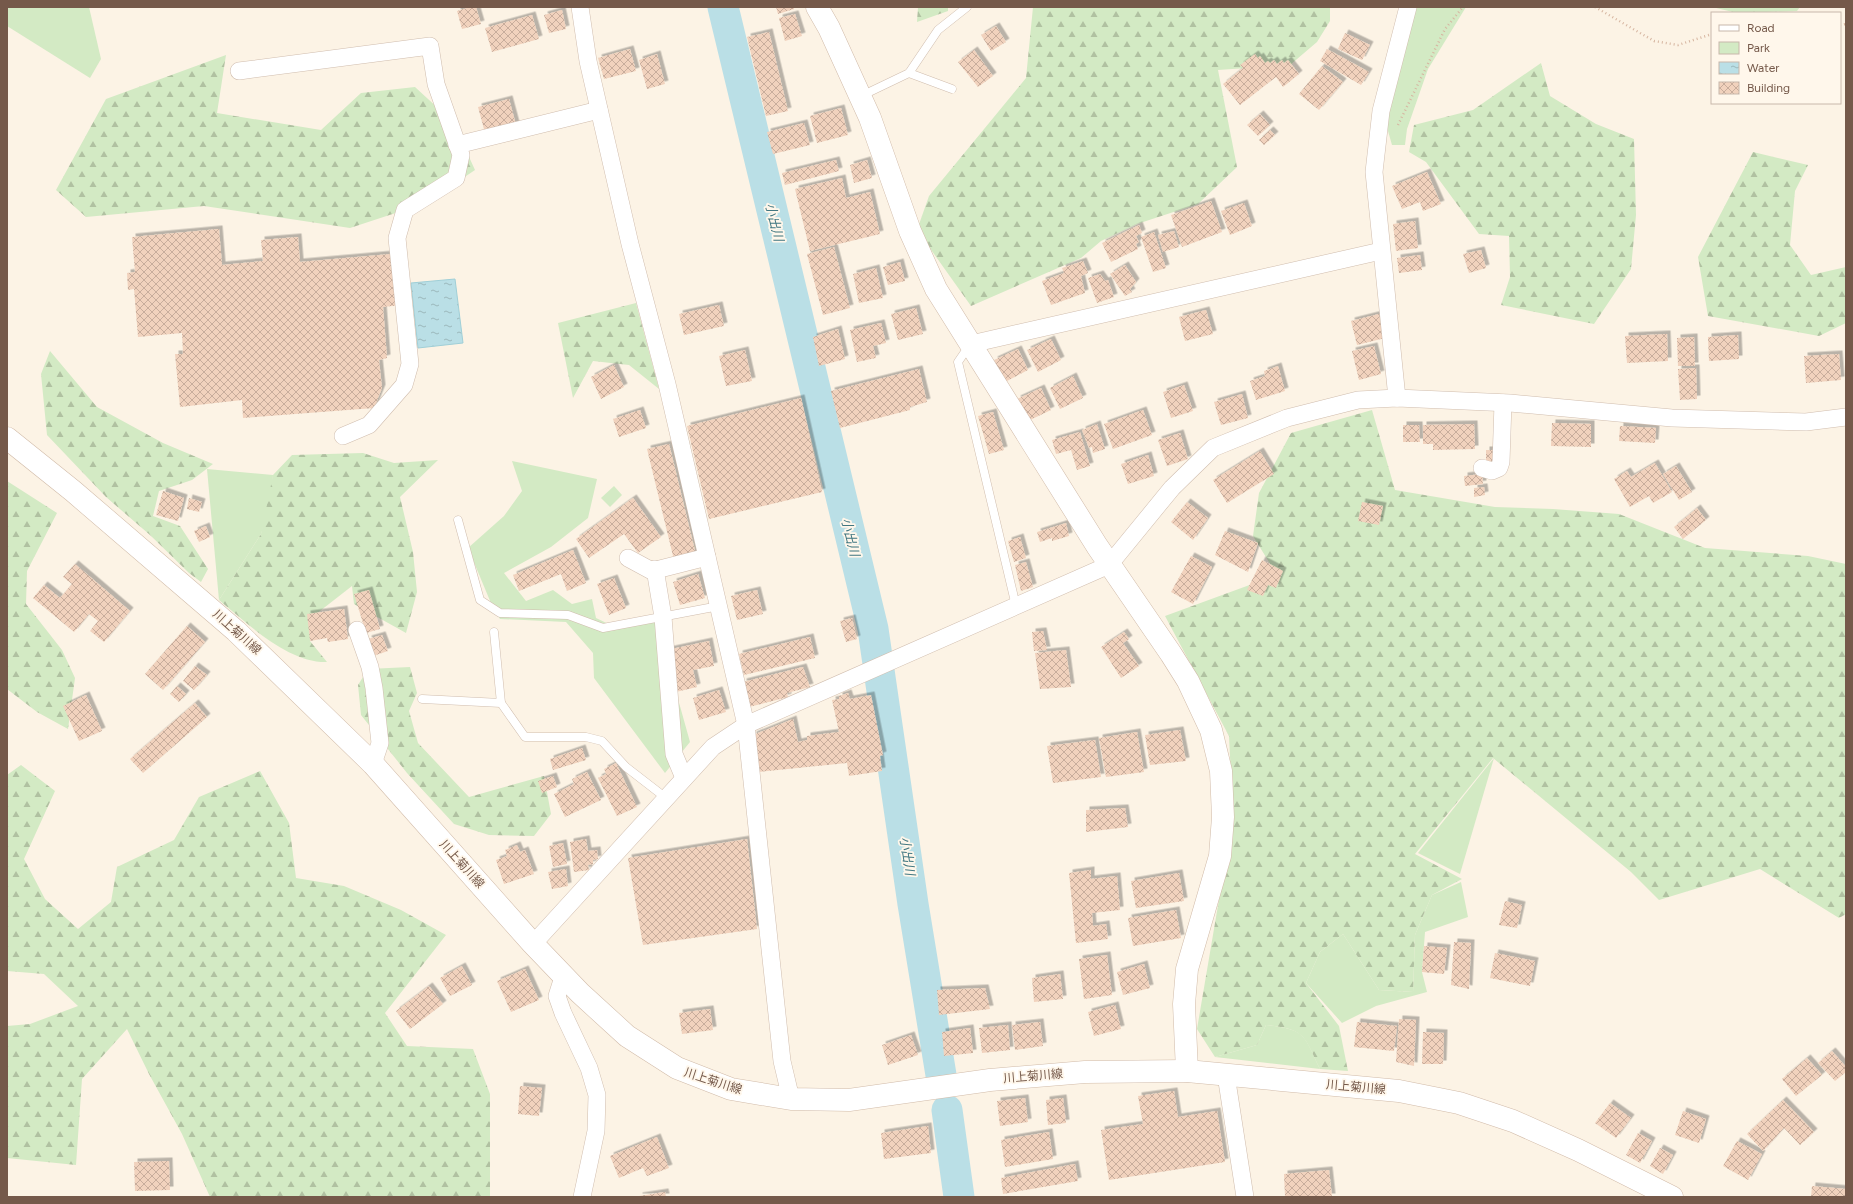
<svg xmlns="http://www.w3.org/2000/svg" width="1853" height="1204" font-family="Figtree,'Noto Sans JP',sans-serif">
<style>
.green{fill:#d3eac4}
.forest{fill:url(#forest-firs)}
.water{fill:url(#water-ripples);stroke:#a0cfd7}
.lines{fill:none;stroke-linecap:round;stroke-linejoin:round}
.river{stroke:#badfe6;stroke-width:31}
.building{fill:url(#building-cross-hatch);filter:url(#shadow)}
.lane-casing{stroke:#d0bdae;stroke-width:9}
.street-casing{stroke:#d0bdae;stroke-width:18}
.secondary-casing{stroke:#d1bba9;stroke-width:23}
.path{stroke:#d6b5a0;stroke-width:2.5;stroke-dasharray:1 3;stroke-linecap:butt}
.lane{stroke:#fff;stroke-width:8}
.street{stroke:#fff;stroke-width:17}
.secondary{stroke:#fff;stroke-width:22}
.labels{text-anchor:middle;stroke-width:3.5;stroke-linejoin:round;paint-order:stroke}
.street-label{font-size:12px;fill:#75594a;stroke:#fff7eb}
.water-label{font-size:13px;font-style:italic;fill:#417781;stroke:#fff7eb}
</style>
<defs>
<pattern id="forest-firs" width="22" height="20" patternUnits="userSpaceOnUse"><rect width="22" height="20" fill="#d3eac4"/><path d="M5 1l3.5 6h-7zM16 11l3.5 6h-7z" fill="#b0c1a1"/></pattern>
<pattern id="water-ripples" width="26" height="14" patternUnits="userSpaceOnUse"><rect width="26" height="14" fill="#badfe6"/><path d="M2 4q2-2 4 0t4 0M15 11q2-2 4 0t4 0" fill="none" stroke="#9cb8bc"/></pattern>
<pattern id="building-cross-hatch" width="8" height="8" patternUnits="userSpaceOnUse"><rect width="8" height="8" fill="#f1d2bd"/><path d="M0 0l8 8M0 8l8-8" fill="none" stroke="#c8ad9c"/></pattern>
<filter id="shadow"><feDropShadow dx="3.5" dy="-3.5" stdDeviation="0" flood-color="#0004"/></filter>
</defs>
<rect width="100%" height="100%" fill="#fcf3e5"/>
<!-- green -->
<g class="green">
<polygon points="7,7 89,7 101,59 90,78 7,26"/>
<polygon points="1408,7 1466,7 1428,69 1407,129 1405,145 1392,145 1386,124"/>
<polygon points="512,461 597,479 588,518 551,547 504,573 526,601 553,590 572,604 592,599 596,618 619,629 656,620 690,742 665,773 594,678 593,653 566,622 500,619 493,608 468,548 504,516 522,491"/>
<polygon points="207,469 273,475 271,501 261,534 219,600"/>
<polygon points="614,486 622,495 610,507 601,498"/>
<polygon points="1494,758 1460,874 1418,853"/>
<polygon points="1461,882 1468,917 1425,932 1422,972 1427,992 1376,1006 1342,1023 1306,983 1320,952 1343,934 1379,990 1413,992 1415,935 1432,895"/>
<path d="M 1266,1025 C 1306,1029 1304,1035 1320,1069 L 1215,1057 L 1257,1045 Z"/>
</g>
<!-- forest -->
<g class="forest">
<polygon points="918,7 948,7 948,11 917,22"/>
<polygon points="1033,7 1330,7 1330,21 1317,42 1290,65 1218,70 1237,167 1198,204 1137,224 1101,241 1081,258 971,306 917,230 929,196 1026,78"/>
<polygon points="1712,7 1800,7 1797,11 1737,13"/>
<polygon points="226,55 217,113 321,130 361,93 415,87 453,122 475,170 426,203 350,228 204,206 86,217 56,190 106,99"/>
<polygon points="1541,63 1550,96 1596,124 1634,139 1636,215 1631,269 1594,324 1501,305 1510,277 1509,236 1479,234 1426,162 1409,152 1414,125 1473,110"/>
<polygon points="1753,152 1808,165 1795,191 1790,245 1811,275 1846,267 1846,323 1819,336 1708,316 1698,257"/>
<polygon points="636,303 659,389 629,365 593,361 573,398 558,323"/>
<polygon points="50,351 97,407 163,443 213,464 192,480 159,491 153,516 180,526 208,569 201,582 189,573 150,535 106,497 47,435 41,374"/>
<path d="M 1372,410 L 1395,490 L 1495,507 L 1553,509 L 1619,514 L 1705,548 L 1808,556 L 1846,564 L 1846,914 L 1839,918 L 1760,869 L 1659,900 L 1631,872 L 1493,758 L 1415,854 L 1462,879 L 1432,895 L 1415,935 L 1413,992 L 1379,990 L 1343,934 L 1320,952 L 1306,983 L 1339,1026 L 1348,1071 L 1320,1069 C 1304,1036 1306,1029 1266,1025 L 1257,1045 L 1215,1057 L 1197,1029 L 1233,817 L 1229,736 L 1165,616 L 1277,575 L 1253,536 L 1259,493 L 1291,433 Z"/>
<path d="M 363,453 L 394,463 L 438,460 L 400,497 L 413,552 L 417,592 L 406,633 L 354,604 L 352,586 L 311,618 L 310,641 L 327,662 C 288,663 248,624 219,600 L 261,534 L 273,475 L 292,455 Z"/>
<polygon points="7,481 57,513 27,571 26,604 62,650 75,678 68,729 37,712 7,689"/>
<polygon points="410,667 417,693 409,711 418,743 469,797 544,776 551,814 534,836 489,835 454,824 407,773 361,715 358,685 368,669"/>
<polygon points="21,765 55,791 24,859 45,899 78,929 111,902 117,867 174,840 199,797 260,771 289,823 296,878 344,886 401,910 446,935 385,1013 407,1046 473,1049 490,1094 490,1197 210,1197 182,1134 149,1074 127,1029 82,1079 76,1165 7,1158 7,1026 30,1024 78,1006 44,974 7,971 7,775"/>
</g>
<!-- water -->
<polygon class="water" points="455,279 463,343 418,348 411,283"/>
<g class="lines">
<!-- river -->
<g class="river">
<polyline points="723,7 873,629 913,904 941,1075"/>
<polyline points="947,1110 959,1197"/>
</g>
</g>
<!-- building -->
<g class="building">
<polygon points="470,7 476,7 481,24 462,29 457,11"/>
<polygon points="776,7 794,7 794,9 778,14"/>
<polygon points="562,10 566,29 549,33 544,15"/>
<polygon points="795,14 802,36 785,41 779,18"/>
<polygon points="532,15 539,39 492,52 485,28"/>
<polygon points="996,26 1006,42 991,51 981,35"/>
<polygon points="769,32 788,111 766,116 747,37"/>
<polygon points="1345,33 1370,45 1362,60 1338,49"/>
<polygon points="630,49 636,71 604,79 598,58"/>
<polygon points="1327,49 1369,72 1361,85 1320,61"/>
<polygon points="974,50 993,76 978,87 958,62"/>
<polygon points="657,54 665,84 647,89 639,60"/>
<polygon points="1255,54 1258,58 1260,56 1265,63 1268,61 1270,63 1274,60 1277,64 1282,60 1284,63 1288,60 1299,74 1283,87 1276,77 1240,105 1223,84 1243,68 1240,65"/>
<polygon points="1322,66 1343,82 1319,110 1299,94"/>
<polygon points="509,99 516,125 485,133 478,107"/>
<polygon points="841,108 848,135 817,143 810,116"/>
<polygon points="1260,114 1270,125 1258,136 1247,125"/>
<polygon points="804,123 810,145 773,154 767,132"/>
<polygon points="1270,130 1275,135 1264,145 1259,140"/>
<polygon points="836,160 839,171 785,185 782,173"/>
<polygon points="867,160 872,178 854,183 850,165"/>
<polygon points="1427,172 1441,204 1423,211 1420,202 1402,209 1392,186"/>
<polygon points="842,178 846,198 870,192 880,234 810,251 795,189"/>
<polygon points="1211,201 1222,232 1182,247 1171,215"/>
<polygon points="1244,203 1252,226 1230,235 1221,211"/>
<polygon points="1415,221 1418,248 1396,251 1393,224"/>
<polygon points="1139,225 1142,233 1136,236 1139,242 1136,244 1138,249 1111,262 1102,243"/>
<polygon points="219,229 222,265 263,261 261,240 298,237 300,262 391,254 402,305 383,307 387,358 379,360 382,388 374,408 243,418 242,400 180,407 175,354 183,354 182,333 138,337 134,289 128,290 127,273 135,272 132,237"/>
<polygon points="1174,231 1179,247 1163,252 1158,235"/>
<polygon points="1154,232 1166,268 1153,272 1141,237"/>
<polygon points="834,247 850,308 823,315 807,254"/>
<polygon points="1481,250 1486,268 1469,273 1463,254"/>
<polygon points="1420,255 1422,270 1399,273 1397,258"/>
<polygon points="1083,261 1088,273 1081,276 1085,293 1051,305 1042,281 1064,273 1062,268"/>
<polygon points="900,262 905,281 888,285 883,267"/>
<polygon points="1125,265 1136,282 1130,289 1132,292 1125,296 1110,274"/>
<polygon points="876,268 883,298 859,303 853,274"/>
<polygon points="1100,274 1105,281 1108,280 1114,297 1097,303 1088,278"/>
<polygon points="719,305 724,326 684,335 679,314"/>
<polygon points="916,308 923,334 898,340 891,314"/>
<polygon points="1206,310 1213,334 1185,341 1179,317"/>
<polygon points="1379,314 1385,338 1357,345 1351,321"/>
<polygon points="881,323 886,343 873,346 876,358 857,362 850,330"/>
<polygon points="838,329 845,359 819,366 813,337"/>
<polygon points="1667,334 1668,361 1627,363 1625,336"/>
<polygon points="1738,335 1739,359 1709,361 1708,337"/>
<polygon points="1694,337 1695,366 1678,366 1677,338"/>
<polygon points="1051,339 1061,360 1038,372 1027,350"/>
<polygon points="1374,346 1381,374 1359,380 1352,351"/>
<polygon points="1018,349 1028,370 1005,382 994,360"/>
<polygon points="745,350 752,381 726,386 719,356"/>
<polygon points="1839,354 1841,380 1806,383 1804,356"/>
<polygon points="614,365 624,387 601,399 591,377"/>
<polygon points="1278,366 1285,391 1256,400 1250,381 1265,376 1264,371"/>
<polygon points="1696,368 1697,399 1680,400 1678,369"/>
<polygon points="919,369 927,402 910,407 910,410 840,428 831,391"/>
<polygon points="1073,376 1083,398 1060,409 1050,388"/>
<polygon points="1184,385 1193,411 1171,418 1163,392"/>
<polygon points="1041,388 1051,410 1028,421 1017,399"/>
<polygon points="1242,394 1248,418 1221,425 1214,402"/>
<polygon points="801,398 822,492 709,519 687,426"/>
<polygon points="640,410 646,428 619,437 613,419"/>
<polygon points="1143,410 1152,435 1113,449 1104,424"/>
<polygon points="993,412 1004,450 989,454 978,416"/>
<polygon points="1552,423 1591,424 1591,447 1551,446"/>
<polygon points="1097,424 1105,449 1093,453 1092,447 1089,448 1082,430"/>
<polygon points="1474,424 1475,449 1433,450 1433,444 1423,444 1423,425"/>
<polygon points="1403,425 1419,425 1420,442 1403,442"/>
<polygon points="1620,426 1656,428 1655,443 1619,441"/>
<polygon points="1080,432 1090,466 1077,470 1071,450 1056,454 1052,440"/>
<polygon points="1180,433 1188,459 1167,466 1158,440"/>
<polygon points="669,444 696,555 674,560 647,449"/>
<rect x="1486" y="450" width="8" height="11"/>
<polygon points="1260,451 1274,474 1227,503 1213,480"/>
<polygon points="1148,455 1154,476 1128,484 1121,464"/>
<polygon points="1655,463 1672,492 1653,503 1649,496 1630,507 1614,479 1627,471 1631,477"/>
<polygon points="1676,466 1692,492 1679,500 1663,474"/>
<polygon points="1482,474 1483,484 1465,486 1464,476"/>
<polygon points="1484,487 1485,495 1474,497 1474,488"/>
<polygon points="163,491 184,498 178,521 156,515"/>
<polygon points="189,498 202,502 199,512 187,509"/>
<polygon points="633,498 661,537 638,553 624,534 589,558 576,539"/>
<polygon points="1187,502 1208,518 1193,540 1171,522"/>
<polygon points="1362,502 1383,506 1379,525 1358,521"/>
<polygon points="1697,508 1706,520 1683,539 1674,527"/>
<polygon points="1066,523 1069,536 1052,541 1052,538 1040,542 1037,532"/>
<polygon points="206,526 210,537 199,542 194,531"/>
<polygon points="1225,531 1258,543 1248,572 1215,555"/>
<polygon points="1020,537 1026,558 1014,562 1008,541"/>
<polygon points="573,550 586,583 567,591 561,574 519,591 513,575"/>
<polygon points="1191,556 1212,567 1193,604 1171,592"/>
<polygon points="1262,560 1283,571 1276,588 1268,585 1263,596 1247,590"/>
<polygon points="1026,562 1033,587 1021,591 1015,565"/>
<polygon points="75,564 130,611 104,642 90,631 98,621 89,614 74,632 33,598 44,585 60,598 72,584 63,577"/>
<polygon points="698,574 705,598 680,605 673,582"/>
<polygon points="614,578 626,608 609,615 597,584"/>
<polygon points="369,590 380,629 366,633 354,594"/>
<polygon points="757,590 763,614 737,620 731,596"/>
<polygon points="344,609 348,639 328,642 327,638 310,641 307,614"/>
<polygon points="852,618 857,639 846,642 840,621"/>
<polygon points="187,626 205,642 163,690 145,674"/>
<polygon points="1043,631 1047,650 1034,651 1032,632"/>
<polygon points="1124,632 1129,639 1123,643 1139,666 1121,678 1101,647"/>
<polygon points="382,635 388,651 373,656 368,639"/>
<polygon points="810,637 815,658 744,675 739,654"/>
<polygon points="709,641 714,666 693,670 697,687 676,692 667,650"/>
<polygon points="1066,650 1071,687 1040,689 1035,653"/>
<polygon points="195,666 207,675 194,690 183,681"/>
<polygon points="803,667 810,687 787,693 788,697 749,707 743,682"/>
<polygon points="177,686 186,694 179,702 170,694"/>
<polygon points="719,690 726,712 699,720 693,698"/>
<polygon points="848,693 850,699 871,695 883,755 880,756 882,771 849,776 847,763 758,772 753,735 793,719 798,742 807,740 807,736 839,732 832,700 839,699 839,696"/>
<polygon points="86,695 102,731 79,741 63,706"/>
<polygon points="195,703 207,717 143,773 130,759"/>
<polygon points="1180,730 1186,761 1150,765 1145,735"/>
<polygon points="1137,732 1144,772 1106,777 1099,738"/>
<polygon points="1095,740 1101,777 1053,783 1047,746"/>
<polygon points="582,748 586,760 553,770 550,759"/>
<polygon points="616,763 637,807 617,816 598,778 606,774 604,769"/>
<polygon points="587,772 601,800 565,817 554,794 574,784 572,779"/>
<polygon points="553,776 557,787 542,793 538,781"/>
<polygon points="1125,808 1128,827 1086,832 1086,810"/>
<polygon points="586,839 588,851 597,850 598,859 593,860 593,864 588,865 589,870 574,872 570,842"/>
<polygon points="747,839 757,929 643,945 628,858"/>
<polygon points="563,843 567,864 553,867 549,846"/>
<polygon points="517,845 520,852 525,850 534,874 504,884 496,860 507,856 505,850"/>
<polygon points="566,869 568,886 552,889 548,872"/>
<polygon points="1091,870 1091,879 1117,876 1120,910 1092,913 1093,926 1106,924 1108,939 1076,943 1069,873"/>
<polygon points="1179,873 1184,901 1136,908 1131,881"/>
<polygon points="1505,901 1522,905 1517,928 1499,925"/>
<polygon points="1176,910 1181,938 1133,946 1128,918"/>
<polygon points="1454,942 1471,943 1469,989 1451,985"/>
<polygon points="1424,946 1447,948 1444,974 1422,972"/>
<polygon points="1495,953 1535,961 1530,986 1490,978"/>
<polygon points="1107,955 1112,995 1084,999 1079,959"/>
<polygon points="1144,964 1150,988 1123,995 1117,972"/>
<polygon points="462,966 472,985 450,996 440,978"/>
<polygon points="525,969 539,1000 511,1012 497,981"/>
<polygon points="1060,974 1063,999 1034,1002 1032,978"/>
<polygon points="429,986 443,1004 410,1029 396,1011"/>
<polygon points="985,988 990,1009 939,1015 937,990"/>
<polygon points="1115,1005 1121,1029 1094,1036 1088,1012"/>
<polygon points="710,1009 713,1030 682,1034 679,1013"/>
<polygon points="1399,1019 1416,1020 1414,1066 1396,1062"/>
<polygon points="1040,1022 1043,1046 1015,1050 1012,1025"/>
<polygon points="1357,1022 1397,1026 1394,1051 1354,1047"/>
<polygon points="1008,1025 1010,1050 982,1053 979,1028"/>
<polygon points="970,1028 973,1053 944,1056 942,1032"/>
<polygon points="1423,1032 1444,1033 1443,1064 1422,1064"/>
<polygon points="911,1035 918,1055 888,1065 882,1045"/>
<polygon points="1832,1051 1846,1067 1846,1072 1835,1081 1818,1063"/>
<polygon points="1807,1058 1822,1075 1796,1096 1782,1079"/>
<polygon points="520,1086 542,1088 539,1116 518,1114"/>
<polygon points="1174,1091 1178,1117 1217,1111 1225,1162 1109,1180 1101,1130 1143,1124 1138,1096"/>
<polygon points="1025,1098 1028,1122 1000,1126 997,1101"/>
<polygon points="1063,1098 1066,1123 1048,1125 1046,1100"/>
<polygon points="1783,1100 1814,1132 1800,1145 1784,1128 1763,1151 1747,1134"/>
<polygon points="1610,1103 1631,1118 1616,1138 1595,1123"/>
<polygon points="1683,1111 1706,1119 1699,1143 1675,1135"/>
<polygon points="928,1126 931,1153 884,1159 881,1133"/>
<polygon points="1049,1132 1053,1159 1005,1167 1001,1140"/>
<polygon points="1638,1133 1652,1141 1640,1163 1626,1155"/>
<polygon points="657,1137 669,1168 647,1176 643,1168 619,1178 610,1156"/>
<polygon points="1737,1141 1762,1154 1748,1180 1723,1166"/>
<polygon points="1660,1148 1673,1155 1663,1174 1650,1166"/>
<polygon points="169,1161 170,1190 135,1191 134,1162"/>
<polygon points="1075,1164 1078,1181 1003,1194 1001,1178"/>
<polygon points="1329,1170 1332,1197 1285,1197 1284,1174"/>
<polygon points="1812,1186 1846,1189 1846,1197 1811,1197"/>
<polygon points="665,1192 666,1197 639,1197 639,1196"/>
</g>
<g class="lines">
<!-- lane casing -->
<g class="lane-casing">
<g id="lane">
<polyline points="909,73 952,89"/>
<polyline points="861,96 909,73 938,30 967,7"/>
<polyline points="969,346 958,362 1016,606"/>
<polyline points="458,520 480,600 500,613 568,615 603,628 719,606"/>
<polyline points="422,699 501,703 494,632"/>
<polyline points="501,703 525,737 586,737 602,741 626,767 666,798"/>
</g>
</g>
<!-- street casing -->
<g class="street-casing">
<g id="street">
<polyline points="580,7 588,61 630,244 667,384 746,725 782,1061 791,1099"/>
<polyline points="239,71 430,46 436,84 461,155 456,178 405,210 397,238 410,364 404,385 369,425 343,436"/>
<polyline points="457,145 599,110"/>
<polyline points="971,344 1381,251"/>
<polyline points="1397,398 1374,172 1381,111 1408,7"/>
<polyline points="1482,468 1492,471 1499,468 1501,462 1503,403"/>
<polyline points="628,558 652,571 707,557"/>
<polyline points="655,569 663,617 674,754 684,778"/>
<polyline points="357,630 370,667 374,688 380,743 373,764"/>
<polyline points="533,944 713,747 746,725 1109,565 1172,488 1213,448 1287,418 1358,400 1397,398 1510,403 1672,418 1806,422 1846,417"/>
<polyline points="564,974 557,996 563,1013 589,1068 597,1095 596,1131 582,1197"/>
<polyline points="1226,1075 1245,1197"/>
</g>
</g>
<!-- secondary casing -->
<g class="secondary-casing">
<g id="secondary">
<polyline points="817,7 829,28 870,118 910,231 936,289 1097,546 1171,654 1188,681 1211,730 1221,771 1223,817 1220,856 1187,969 1184,1004 1187,1071"/>
<polyline points="7,438 73,491 236,631 373,764 533,944 580,993 627,1036 677,1068 731,1089 791,1099 849,1100 990,1080 1085,1072 1187,1071 1399,1091 1459,1103 1513,1121 1578,1150 1672,1197"/>
</g>
</g>
<!-- path -->
<g class="path">
<polyline points="1595,7 1654,41 1678,45 1712,34"/>
<polyline points="1840,25 1846,24"/>
<polyline points="1398,125 1445,29 1463,7"/>
</g>
<!-- lane -->
<use href="#lane" class="lane"/>
<!-- street -->
<use href="#street" class="street"/>
<!-- secondary -->
<use href="#secondary" class="secondary"/>
</g>
<g class="labels">
<!-- street labels -->
<g class="street-label">
<text transform="translate(237 632) rotate(42)" y="4">川上菊川線</text>
<text transform="translate(462 864) rotate(48)" y="4">川上菊川線</text>
<text transform="translate(1033 1076) rotate(-5)" y="4">川上菊川線</text>
<text transform="translate(713 1081) rotate(18)" y="4">川上菊川線</text>
<text transform="translate(1356 1087) rotate(5)" y="4">川上菊川線</text>
</g>
<!-- water labels -->
<g class="water-label">
<text transform="translate(775 222) rotate(76)" y="5">小出川</text>
<text transform="translate(851 537) rotate(76)" y="5">小出川</text>
<text transform="translate(908 856) rotate(81)" y="5">小出川</text>
</g>
</g>
<!-- border -->
<rect width="1853" height="1204" fill="none" stroke="#75594a" stroke-width="16"/>
<!-- legend -->
<rect x="1711" y="12" width="130" height="92" fill="#fff7eb" stroke="#c8b8ab"/>
<rect x="1719" y="25" width="20" height="6" fill="#ffffff" stroke="#c8b8ab"/>
<text x="1747" y="32" font-size="12" fill="#75594a">Road</text>
<rect x="1719" y="42" width="20" height="12" fill="#d3eac4" stroke="#c8b8ab"/>
<text x="1747" y="52" font-size="12" fill="#75594a">Park</text>
<rect x="1719" y="62" width="20" height="12" fill="url(#water-ripples)" stroke="#c8b8ab"/>
<text x="1747" y="72" font-size="12" fill="#75594a">Water</text>
<rect x="1719" y="82" width="20" height="12" fill="url(#building-cross-hatch)" stroke="#c8b8ab"/>
<text x="1747" y="92" font-size="12" fill="#75594a">Building</text>
</svg>
